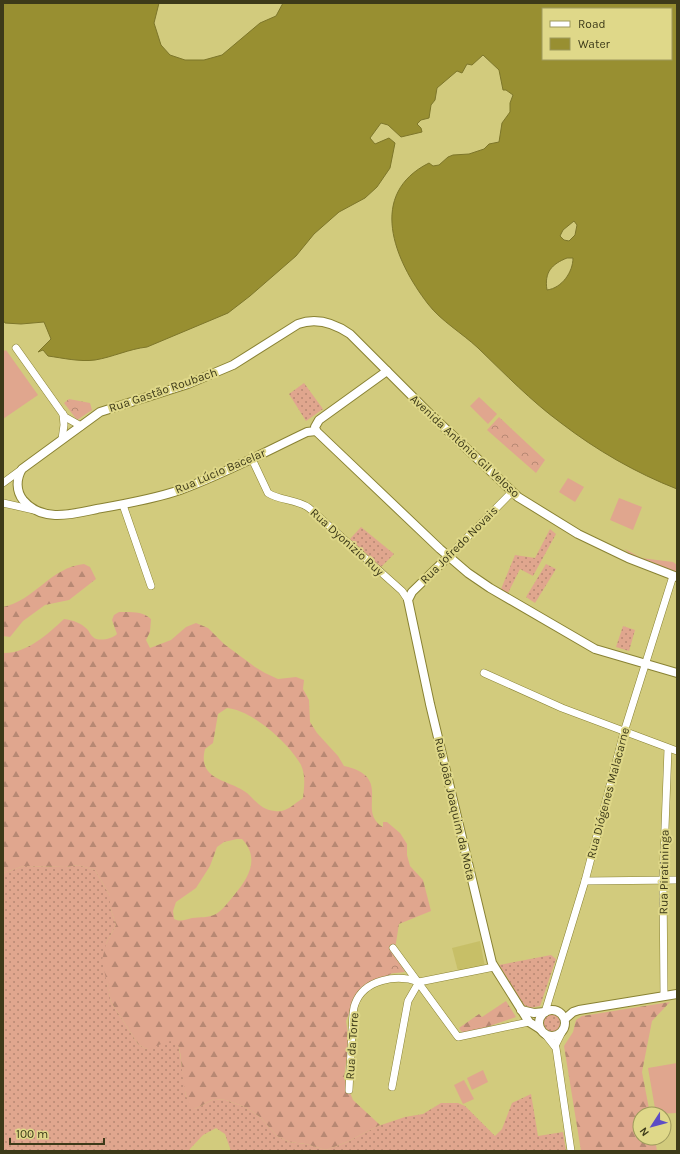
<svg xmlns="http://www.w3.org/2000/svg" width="680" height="1154" font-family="Karla,sans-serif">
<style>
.built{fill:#c7bf67}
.grass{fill:url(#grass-dots)}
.forest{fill:url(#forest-firs);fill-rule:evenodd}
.park{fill:url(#park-crowns)}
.garden{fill:#e0a68e}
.water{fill:#988f31;stroke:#7d762a;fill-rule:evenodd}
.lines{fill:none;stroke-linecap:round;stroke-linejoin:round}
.minor-casing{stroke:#898233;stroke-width:8}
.tertiary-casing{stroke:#898233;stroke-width:10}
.minor{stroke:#fff;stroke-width:7}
.tertiary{stroke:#fff;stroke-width:8}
.labels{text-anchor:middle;stroke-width:4;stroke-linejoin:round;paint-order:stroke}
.street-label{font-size:12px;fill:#3d3a19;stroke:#dfd889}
</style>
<defs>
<pattern id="grass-dots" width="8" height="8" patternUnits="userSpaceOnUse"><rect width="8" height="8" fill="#e0a68e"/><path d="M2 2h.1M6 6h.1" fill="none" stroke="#b78873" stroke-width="1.8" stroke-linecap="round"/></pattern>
<pattern id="forest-firs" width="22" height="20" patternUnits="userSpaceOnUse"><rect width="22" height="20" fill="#e0a68e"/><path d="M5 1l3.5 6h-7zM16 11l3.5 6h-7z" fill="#b78873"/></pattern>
<pattern id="park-crowns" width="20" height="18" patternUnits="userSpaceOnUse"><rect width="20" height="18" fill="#e0a68e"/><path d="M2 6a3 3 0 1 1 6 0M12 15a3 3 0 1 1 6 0" fill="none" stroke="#b78873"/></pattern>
</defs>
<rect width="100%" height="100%" fill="#d2cb7d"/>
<!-- built -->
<polygon class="built" points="480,941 485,967 458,971 452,948"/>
<!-- grass -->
<g class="grass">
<polygon points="304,383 323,409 306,421 289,394"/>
<polygon points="361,527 394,554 381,567 350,539"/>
<polygon points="550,529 556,534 533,576 520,569 508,593 501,589 515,555 535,558"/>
<polygon points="546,564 556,569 535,603 526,597"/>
<polygon points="623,626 635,630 629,651 616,647"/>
<polygon points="78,865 95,870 110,896 110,907 116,925 106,944 107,982 111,1002 138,1044 146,1049 164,1041 174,1041 179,1047 186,1096 195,1109 214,1099 226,1100 245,1107 260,1117 277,1136 289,1142 306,1144 326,1150 347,1142 378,1126 405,1117 423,1114 441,1103 458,1103 465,1106 495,1136 502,1129 512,1103 531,1094 538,1136 563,1132 566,1151 231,1151 225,1134 216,1128 203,1135 188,1151 3,1151 3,873 24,866 66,867"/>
<polygon points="551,955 556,959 540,1006 530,1008 524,1005 499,965"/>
<circle cx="552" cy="1023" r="10"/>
</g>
<!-- forest -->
<g class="forest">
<path d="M 84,564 L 90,567 L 96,579 L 69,600 L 45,605 L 23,621 L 10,637 L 3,636 L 3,607 C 34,601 51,567 84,564 Z"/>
<path d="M 119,612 C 130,612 143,611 151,619 L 150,632 L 146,640 L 150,648 L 171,640 L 186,627 L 196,623 L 208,628 L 224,644 L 255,667 L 265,673 L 278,679 L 296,677 L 304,680 L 303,689 L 309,700 L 310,722 L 317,733 L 338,756 L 344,766 C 395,777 355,811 383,827 L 383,822 L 387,822 L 400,833 L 407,844 L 407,855 L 410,866 L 423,880 L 431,911 L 399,924 L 391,974 L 371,984 L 350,1011 L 346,1021 L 349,1041 L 344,1078 L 353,1100 L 380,1125 L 347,1142 L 326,1150 L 306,1144 L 289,1142 L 277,1136 L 260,1117 L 245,1107 L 226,1100 L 214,1099 L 195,1109 C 181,1102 183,1062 179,1047 L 173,1041 C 163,1041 156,1048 146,1049 L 138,1044 L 111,1002 L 102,960 L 106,944 L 116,925 L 110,907 L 110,896 L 95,870 L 78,865 L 66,867 L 24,866 L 3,873 L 3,653 C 26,654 48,634 64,619 C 73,620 81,623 87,629 C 90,632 90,635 93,637 C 98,642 112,639 117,634 L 112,620 L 114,615 ZM 227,708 C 252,710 289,743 301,765 C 306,776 304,787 303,798 C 294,804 286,813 275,811 C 261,810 256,801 247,793 C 229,779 197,781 205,749 L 213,743 L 218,714 ZM 237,839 L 242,839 C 260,858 249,877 235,894 C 229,901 224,909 216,914 C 208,918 200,917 192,918 C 184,920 181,922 174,919 L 173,911 L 176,902 L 196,888 L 210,866 L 217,847 L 224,842 Z"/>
<polygon points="506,1001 516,1017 464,1035 459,1028 479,1014 482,1017"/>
<polygon points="670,1002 652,1021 642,1072 650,1114 640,1114 640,1138 655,1138 657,1151 581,1151 564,1046 573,1032 576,1020 582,1016"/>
</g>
<!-- park -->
<g class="park">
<polygon points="69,399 90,403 92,410 77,420 64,403"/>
<polygon points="499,417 545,460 536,473 487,430"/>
<polygon points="393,953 405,972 387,974"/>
</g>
<!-- garden -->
<g class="garden">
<polygon points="3,349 5,351 6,350 38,395 3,419"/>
<polygon points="479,397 497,414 488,424 470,406"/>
<polygon points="568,478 584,487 575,502 559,492"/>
<polygon points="619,498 642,507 633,530 610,520"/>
<polygon points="625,549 641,558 673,562 677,565 677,573 632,557"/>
<polygon points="677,1063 677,1113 656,1114 648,1068"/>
<polygon points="483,1070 488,1082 472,1090 467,1078"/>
<polygon points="464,1080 474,1099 463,1104 454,1085"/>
</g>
<!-- water -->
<path class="water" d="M 3,3 L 159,3 L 154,23 L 161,45 L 170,55 L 185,60 L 204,60 L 222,55 L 260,23 L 276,16 L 283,3 L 677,3 L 677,489 C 636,473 596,450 561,423 C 531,401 505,374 478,348 C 462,333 441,321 428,304 C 394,260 367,194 429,163 L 433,166 L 439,165 L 448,157 L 453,155 L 469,154 L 484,149 L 489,144 L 499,142 L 502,123 L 510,112 L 510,103 L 513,95 L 506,90 L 503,90 L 499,70 L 483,55 L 472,65 L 467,64 L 462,73 L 457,71 L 437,88 L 435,100 L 431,105 L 429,118 L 421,120 L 417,124 L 421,128 L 422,132 L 401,137 L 388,125 L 381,123 L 370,138 L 375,144 L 389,138 L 395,143 L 390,168 L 377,187 L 365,198 L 339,212 L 314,234 L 296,256 L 250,296 L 228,313 L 147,347 C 129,349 113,357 95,360 C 79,362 63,358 48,356 L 43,350 L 38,352 L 51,339 L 44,322 L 21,324 L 5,323 L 3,320 ZM 543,9 L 671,9 L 671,59 L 543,59 ZM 574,221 L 577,225 L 575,235 L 569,241 L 564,240 L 560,236 L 563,230 ZM 567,258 L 573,258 C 573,272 562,288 547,290 C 544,272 552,264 567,258 Z"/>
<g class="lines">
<!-- minor casing -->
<g class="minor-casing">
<g id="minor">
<polyline points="16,348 65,417 81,426"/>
<polyline points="62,439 64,425 63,414"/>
<path d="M 252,459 L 268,493 C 280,501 297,499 309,508 L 402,591 L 408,600"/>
<polyline points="3,483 22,469"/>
<polyline points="3,503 34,510"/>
<polyline points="123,505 151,586"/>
<polyline points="449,556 512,492"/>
<polyline points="484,673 562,708 677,751"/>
<polyline points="585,881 677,880"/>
<polyline points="393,948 458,1037 529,1022"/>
<polyline points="419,982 494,967"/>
<polyline points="664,996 663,880 668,749"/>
<polyline points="545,1012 585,881 624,732 673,576"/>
<polyline points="545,1034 556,1048 571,1151"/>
<polyline points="555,1046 562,1032"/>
<polyline points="392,1087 408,1001 419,982"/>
<path d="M 349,1090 C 350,1071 351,1051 352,1031 C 353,1022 352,1012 355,1004 C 364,979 397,974 419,982"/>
</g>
</g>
<!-- tertiary casing -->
<g class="tertiary-casing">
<g id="tertiary">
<path d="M 316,431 L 307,432 C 265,452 224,474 180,490 C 154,499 125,504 97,509 C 73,514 42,523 23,500 C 16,491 16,479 22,469 L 100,412 L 188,384 L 233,365 L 298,324 C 317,317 334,323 350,334 L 433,417 L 518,497 L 578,534 L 628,558 L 677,577"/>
<polyline points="316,431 440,549 468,573 490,588 595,649 677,673"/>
<polyline points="316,431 315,427 319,420 387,371"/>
<polyline points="449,556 412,592 408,600 430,704 492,963 529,1022 540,1029"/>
<circle cx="552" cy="1023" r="13"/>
<polyline points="521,1010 534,1013 545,1012"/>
<polyline points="565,1019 573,1012 579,1010 677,994"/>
</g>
</g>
<!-- minor -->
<use href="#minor" class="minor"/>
<!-- tertiary -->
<use href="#tertiary" class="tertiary"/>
</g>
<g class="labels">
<!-- street labels -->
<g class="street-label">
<text transform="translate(163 390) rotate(-19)" y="4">Rua Gastão Roubach</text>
<text transform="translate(465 446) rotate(43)" y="4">Avenida Antônio Gil Veloso</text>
<text transform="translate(220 471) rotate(-23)" y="4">Rua Lúcio Bacelar</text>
<text transform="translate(347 542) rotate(42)" y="4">Rua Dyonizio Ruy</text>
<text transform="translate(459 545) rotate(-45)" y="4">Rua Jofredo Novais</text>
<text transform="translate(608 793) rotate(-75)" y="4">Rua Diógenes Malacarne</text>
<text transform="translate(455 809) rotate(77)" y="4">Rua João Joaquim da Mota</text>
<text transform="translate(664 872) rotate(-89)" y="4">Rua Piratininga</text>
<text transform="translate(352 1046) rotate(-86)" y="4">Rua da Torre</text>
</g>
</g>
<!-- border -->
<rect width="680" height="1154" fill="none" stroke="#3d3a19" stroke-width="8"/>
<!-- legend -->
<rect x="542" y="8" width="130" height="52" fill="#dfd889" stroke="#9e995c"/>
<rect x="550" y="21" width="20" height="6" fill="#ffffff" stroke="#9e995c"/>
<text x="578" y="28" font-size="12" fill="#3d3a19">Road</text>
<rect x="550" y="38" width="20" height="12" fill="#988f31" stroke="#9e995c"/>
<text x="578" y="48" font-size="12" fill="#3d3a19">Water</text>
<!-- north arrow -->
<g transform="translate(652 1126) rotate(234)"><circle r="19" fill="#dfd889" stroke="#9e995c"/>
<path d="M0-3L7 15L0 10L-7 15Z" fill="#5d4dc5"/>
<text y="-6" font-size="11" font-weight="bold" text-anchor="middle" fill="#3d3a19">N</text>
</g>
<!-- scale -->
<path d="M10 1138v6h94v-6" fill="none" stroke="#3d3a19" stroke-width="2"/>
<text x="16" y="1138" font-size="12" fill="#3d3a19" stroke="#dfd889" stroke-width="3" paint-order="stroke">100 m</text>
</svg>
